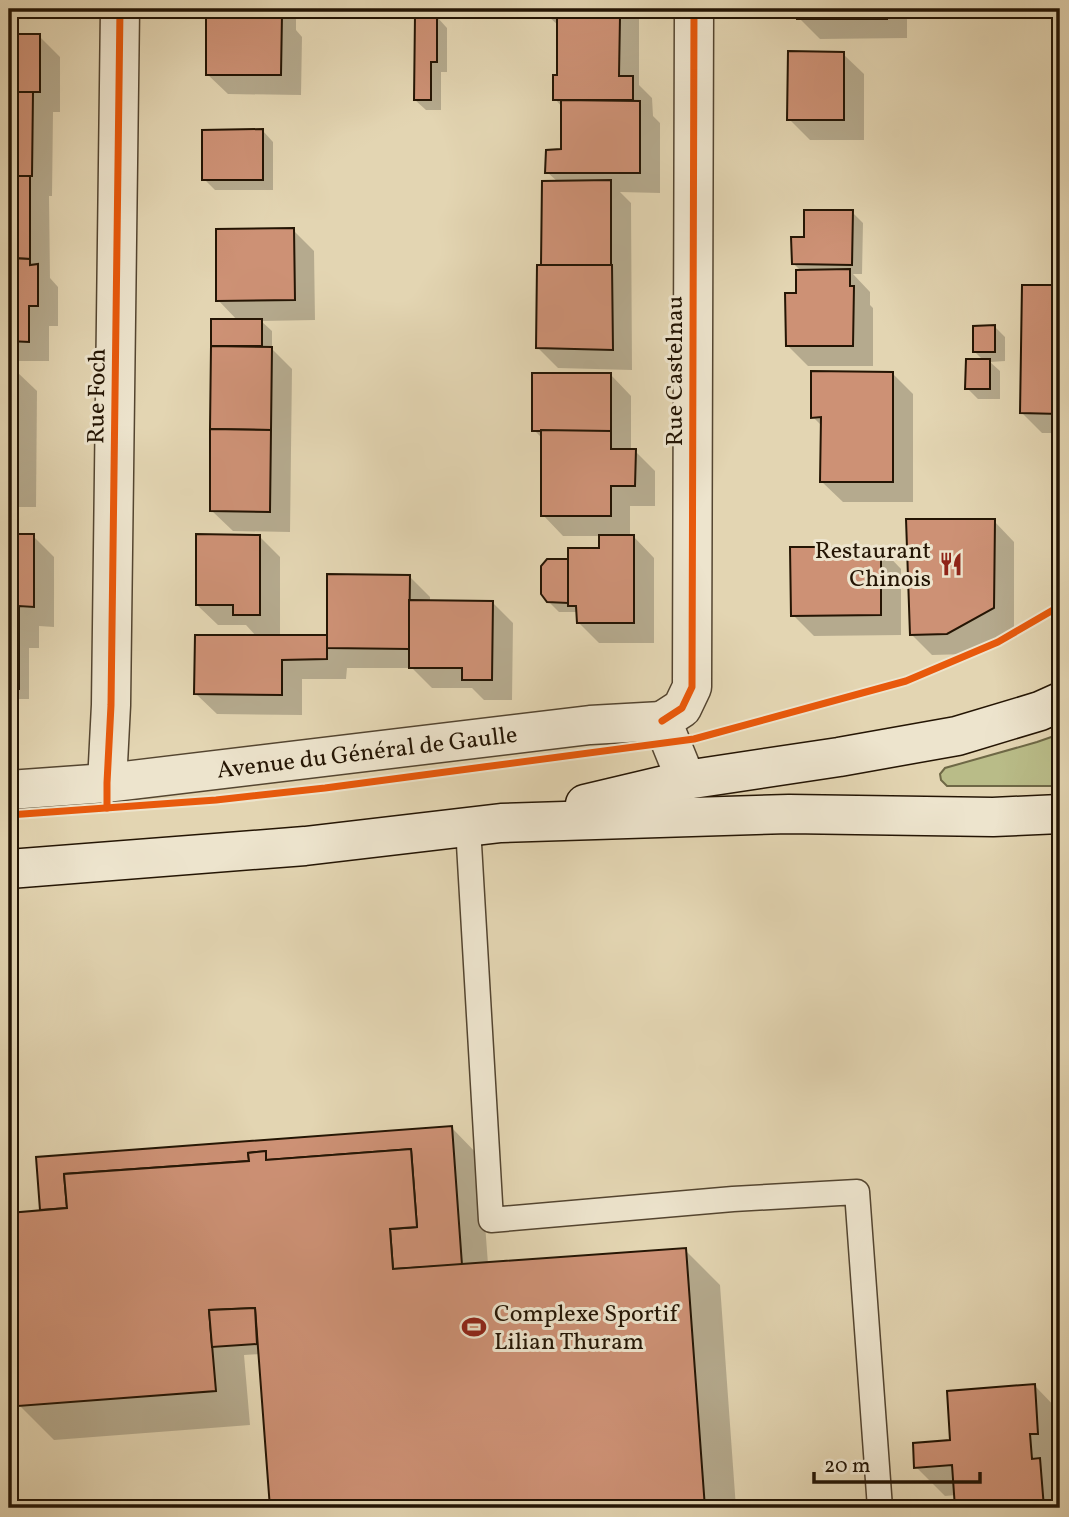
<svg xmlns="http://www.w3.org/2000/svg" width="1069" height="1517" font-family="Vollkorn,serif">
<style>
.green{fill:#b9bc88;stroke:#6e6846;stroke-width:2}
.shadow{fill:#0003}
.building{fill:#cd9175;stroke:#241504;stroke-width:2}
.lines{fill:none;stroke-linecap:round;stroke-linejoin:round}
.service-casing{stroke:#544530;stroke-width:27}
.minor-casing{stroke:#544530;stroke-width:41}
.secondary-casing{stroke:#241504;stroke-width:41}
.service{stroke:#ede4cd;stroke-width:24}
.minor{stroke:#ede4cd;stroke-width:38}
.secondary{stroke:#ede4cd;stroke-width:38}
.cycleway-casing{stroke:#ede4cd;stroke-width:11}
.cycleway{stroke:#e8590c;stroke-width:7}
.labels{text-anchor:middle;stroke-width:6;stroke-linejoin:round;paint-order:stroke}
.street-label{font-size:24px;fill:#241504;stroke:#ede4cd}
.poi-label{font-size:24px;fill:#241504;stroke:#ede4cd;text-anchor:end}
</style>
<rect width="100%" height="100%" fill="#e3d5b2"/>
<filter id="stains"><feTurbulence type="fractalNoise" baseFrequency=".00286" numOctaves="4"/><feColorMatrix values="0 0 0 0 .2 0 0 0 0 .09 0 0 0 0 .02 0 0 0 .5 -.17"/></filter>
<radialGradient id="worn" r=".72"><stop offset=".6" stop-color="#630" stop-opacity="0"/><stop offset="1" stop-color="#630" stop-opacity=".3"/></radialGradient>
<!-- green -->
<polygon class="green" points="1060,734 1060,786 947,786 941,780 940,774 945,768 1037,742"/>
<!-- shadow -->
<g class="shadow">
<polygon points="207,9 296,9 296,30 302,37 301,95 228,94 207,74"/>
<polygon points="548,9 639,9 639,85 652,98 653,116 660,123 660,193 620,192 631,203 632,370 558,368 538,348 542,266 558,182 547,172 563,151 563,108 555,99 558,76 559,26 548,16"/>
<polygon points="799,9 907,9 907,38 820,39 799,18"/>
<polygon points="437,17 447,28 447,72 441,72 441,110 426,110 415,100"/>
<polygon points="9,36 39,36 60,57 60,112 53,112 52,196 49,196 50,278 58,287 58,326 49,326 49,361 9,361"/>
<polygon points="843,54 864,74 864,140 810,140 789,119"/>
<polygon points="1056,124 1060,124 1060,199 1054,193"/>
<polygon points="263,131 273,142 273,190 215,190 204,179"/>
<polygon points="852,212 863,223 862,274 853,274 870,292 870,305 873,308 873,366 808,366 787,345 801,271 793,263 806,239"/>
<polygon points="293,230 314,251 315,320 261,321 272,331 272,349 292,369 290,532 233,531 212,511 213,321 238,321 218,300"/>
<polygon points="1024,286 1060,287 1060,433 1042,433 1021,412"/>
<polygon points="995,327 1005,337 1005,361 990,362 1000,371 1000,399 978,399 967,388 984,361 974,351"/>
<polygon points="9,370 16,371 37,391 36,507 9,507"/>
<polygon points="893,374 913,394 913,502 843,502 822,482 822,426 813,417"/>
<polygon points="611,375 631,396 631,451 635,451 655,471 655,506 630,506 630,537 634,537 654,558 654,643 599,643 578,622 578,612 559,612 548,601 570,561 600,550 600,536 563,536 543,515 543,439 534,430"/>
<polygon points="994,521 1014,542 1014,629 968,654 932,655 911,634"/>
<polygon points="9,536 33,536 54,557 54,627 39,626 39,648 29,648 29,699 9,699"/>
<polygon points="259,536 280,557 280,637 329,637 409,576 430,597 430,602 492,602 513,623 512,700 484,700 472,688 432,688 412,668 347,668 346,679 302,679 302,715 217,714 196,694 257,637 246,625 218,625 197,605"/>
<polygon points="881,548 901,569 901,635 814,636 793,615"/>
<polygon points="452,1128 480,1157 488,1264 685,1250 720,1285 736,1508 272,1508 260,1354 244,1355 250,1425 54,1440 19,1405 9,1263 9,1214 45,1212 42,1209"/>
<polygon points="1035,1386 1060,1412 1060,1462 1058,1462 1060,1481 1060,1508 957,1508 956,1495 945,1496 916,1467"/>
</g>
<!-- building -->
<g class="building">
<polygon points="206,9 276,9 276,15 206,14"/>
<polygon points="547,9 620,9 620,17 546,16"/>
<rect x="797" y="9" width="90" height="10"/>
<polygon points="206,14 282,14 281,75 206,75"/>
<polygon points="415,15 437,16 437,62 431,62 431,100 414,100"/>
<polygon points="557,17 620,17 619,76 633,76 633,100 553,100 553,75 557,75"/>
<rect x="9" y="34" width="31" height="58"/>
<polygon points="788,51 844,52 844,120 787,120"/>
<polygon points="9,92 33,92 32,176 9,176"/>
<polygon points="561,100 640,101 640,173 545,173 546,150 561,149"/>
<polygon points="1054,122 1060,122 1060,195 1053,194"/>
<polygon points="263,129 263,180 202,180 202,130"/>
<polygon points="9,176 30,176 30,259 9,258"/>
<polygon points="611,180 611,266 541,265 542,181"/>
<polygon points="804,210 853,210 852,265 792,264 791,237 804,237"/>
<polygon points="294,228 295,300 216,301 216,229"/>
<polygon points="9,258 30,259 30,265 38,264 38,306 29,306 29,342 9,341"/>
<polygon points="537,265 612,265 613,350 536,348"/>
<polygon points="850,269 850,286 854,286 853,346 786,346 785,293 796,293 796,270"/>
<polygon points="1022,285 1060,285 1060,414 1020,413"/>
<rect x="211" y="319" width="51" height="27"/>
<polygon points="995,325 995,352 973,352 973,326"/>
<polygon points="211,346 272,347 271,430 210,429"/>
<polygon points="966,359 990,359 990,389 965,389"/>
<polygon points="9,369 17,369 16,487 9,487"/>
<polygon points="811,371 893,372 893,482 820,482 821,417 811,418"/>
<rect x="532" y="373" width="79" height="58"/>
<polygon points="210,429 271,430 270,512 210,511"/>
<polygon points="541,430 611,431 611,449 636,449 635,486 611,486 611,516 541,516"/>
<polygon points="906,519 995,519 994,608 947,634 910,635"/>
<polygon points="9,534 34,534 34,607 19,606 19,628 9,628"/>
<polygon points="196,534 260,535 260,615 233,615 233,605 196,605"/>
<polygon points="599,535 634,535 634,623 577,623 576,606 568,606 568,548 599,548"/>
<polygon points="790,547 881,547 881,615 791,616"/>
<polygon points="547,559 568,559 568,603 547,602 541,594 541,566"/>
<polygon points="327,574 410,575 409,649 327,648"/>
<polygon points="409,600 493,601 492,680 462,680 462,668 409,668"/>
<rect x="9" y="628" width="10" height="61"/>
<polygon points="195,635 327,635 327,659 282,660 282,695 194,694"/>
<polygon points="452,1126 462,1265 393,1269 390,1229 417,1227 411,1149 266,1160 266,1151 248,1153 249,1161 64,1174 67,1208 40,1210 36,1157"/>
<polygon points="411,1149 417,1227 390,1229 393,1269 686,1248 705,1508 270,1508 255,1308 209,1310 216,1391 18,1406 9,1287 9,1213 67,1208 64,1174 249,1161 248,1153 266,1151 266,1160"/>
<polygon points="255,1308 257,1344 212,1347 209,1310"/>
<polygon points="1035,1384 1038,1434 1030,1434 1032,1459 1040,1458 1044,1508 955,1508 952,1465 914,1468 913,1443 950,1440 947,1391"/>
</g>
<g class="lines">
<!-- service casing -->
<g class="service-casing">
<polyline id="service" points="468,827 491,1220 733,1199 857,1192 880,1508"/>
</g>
<!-- minor casing -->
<g class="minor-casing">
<g id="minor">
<polyline points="662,721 682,708 692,687 694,9"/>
<polyline points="107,783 111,705 120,9"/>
<path id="s1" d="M 9,790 L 107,783 L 590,725 L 662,721 L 686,780"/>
</g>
</g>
<!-- secondary casing -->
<g class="secondary-casing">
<g id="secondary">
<polyline points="585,804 686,780 839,757 957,736 1040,711 1060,702"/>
<polyline points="9,869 305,846 501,823 789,814 993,817 1060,814"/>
</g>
</g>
<!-- service -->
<use href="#service" class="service"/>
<!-- minor -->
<use href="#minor" class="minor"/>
<!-- secondary -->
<use href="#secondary" class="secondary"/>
<!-- cycleway casing -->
<g class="cycleway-casing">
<g id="cycleway">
<polyline points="662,721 682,708 692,687 694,9"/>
<polyline points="107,808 107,783 111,705 120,9"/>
<polyline points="9,815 216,800 325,788 694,739 906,681 998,642 1060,606"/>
</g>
</g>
<!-- cycleway -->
<use href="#cycleway" class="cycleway"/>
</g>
<!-- icons -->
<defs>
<g id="restaurant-bare" transform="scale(1.89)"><path d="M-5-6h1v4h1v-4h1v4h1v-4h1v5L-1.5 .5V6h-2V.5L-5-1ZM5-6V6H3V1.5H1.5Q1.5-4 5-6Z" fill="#8f2418" stroke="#ede4cd" stroke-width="2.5" paint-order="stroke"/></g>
<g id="stadium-bare" transform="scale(1.89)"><path d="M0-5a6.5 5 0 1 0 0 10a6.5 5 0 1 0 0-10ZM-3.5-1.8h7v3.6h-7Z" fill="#8f2418" stroke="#ede4cd" stroke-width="2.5" paint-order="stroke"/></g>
</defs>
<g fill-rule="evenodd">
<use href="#restaurant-bare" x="951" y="564"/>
<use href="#stadium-bare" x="474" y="1327"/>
</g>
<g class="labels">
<!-- street labels -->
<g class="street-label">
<text transform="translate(674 371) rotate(-90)" y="8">Rue Castelnau</text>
<text transform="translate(96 396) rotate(-89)" y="8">Rue Foch</text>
<text dy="8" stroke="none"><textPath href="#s1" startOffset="360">Avenue du Général de Gaulle</textPath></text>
</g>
<!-- poi labels -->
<g class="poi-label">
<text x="931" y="558">Restaurant<tspan x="931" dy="28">Chinois</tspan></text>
<text x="494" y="1321" text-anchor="start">Complexe Sportif<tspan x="494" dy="28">Lilian Thuram</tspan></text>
</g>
</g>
<!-- margin -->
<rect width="1069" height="1517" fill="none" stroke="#e3d5b2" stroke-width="35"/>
<rect x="10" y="10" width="1048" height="1496" fill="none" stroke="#241504" stroke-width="3.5"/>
<rect x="18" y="18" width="1034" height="1482" fill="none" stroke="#241504" stroke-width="2"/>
<!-- scale -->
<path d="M814 1472v10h166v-10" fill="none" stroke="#241504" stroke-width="3.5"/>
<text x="824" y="1472" font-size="21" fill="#241504" stroke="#ede4cd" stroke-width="5" paint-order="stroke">20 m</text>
<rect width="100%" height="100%" filter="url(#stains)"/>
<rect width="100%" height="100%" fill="url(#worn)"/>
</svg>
